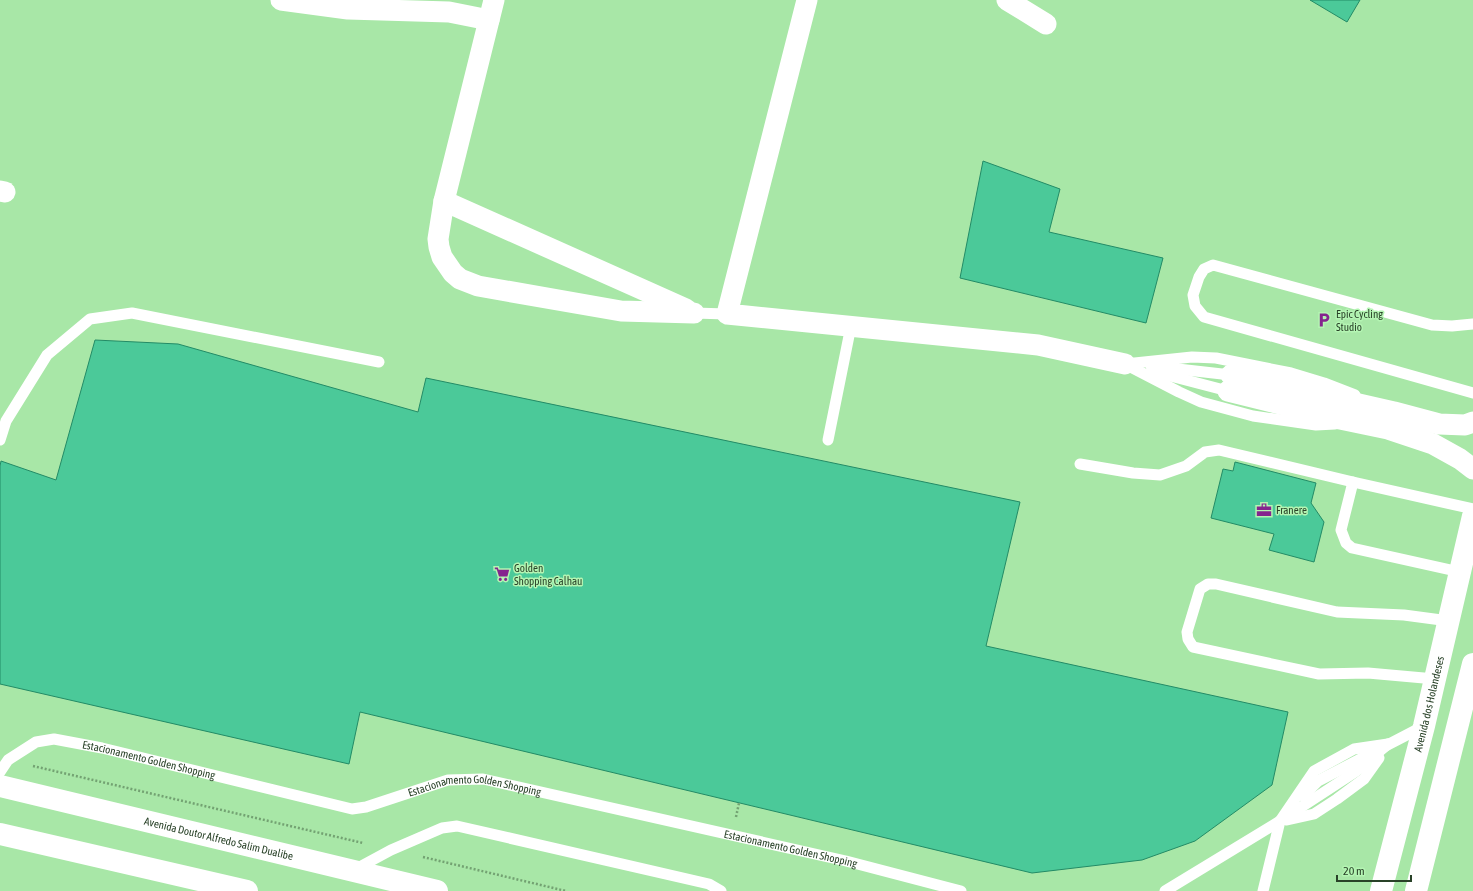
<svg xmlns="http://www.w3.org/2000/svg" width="1473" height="891" font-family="'Asap Condensed',sans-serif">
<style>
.building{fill:#4bc999;stroke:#238b66}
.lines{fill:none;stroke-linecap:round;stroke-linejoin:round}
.path{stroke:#73a272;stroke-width:2.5;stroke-dasharray:2 2;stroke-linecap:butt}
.lane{stroke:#fff;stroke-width:11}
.street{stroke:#fff;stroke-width:21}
.primary{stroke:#fff;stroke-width:22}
.labels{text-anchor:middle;stroke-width:3;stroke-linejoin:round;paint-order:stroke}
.poi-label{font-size:11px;fill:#294228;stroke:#b4f5b3;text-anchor:start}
.street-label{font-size:11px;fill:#294228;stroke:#b4f5b3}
</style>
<rect width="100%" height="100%" fill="#a8e7a7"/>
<!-- building -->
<g class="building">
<polygon points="1310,0 1360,0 1347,22"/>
<polygon points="983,161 1060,189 1049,232 1163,258 1146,323 960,278"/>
<polygon points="95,340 178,344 418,412 426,378 1020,502 986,646 1288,712 1272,785 1195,841 1142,860 1032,873 360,712 349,764 0,684 0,466 1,461 56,480"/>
<polygon points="1235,462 1316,483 1311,503 1324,522 1314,562 1269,550 1274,534 1211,518 1223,469 1233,471"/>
</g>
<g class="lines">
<!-- path -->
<g class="path">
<polyline points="33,766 363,843"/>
<polyline points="736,817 739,803"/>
<polyline points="423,857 566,891"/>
</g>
<!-- lane -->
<g class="lane">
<polyline points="694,313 727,314"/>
<polyline points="1473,324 1452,326 1432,325 1213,265 1204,269 1199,277 1193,295 1195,306 1204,317 1473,393"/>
<polyline points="1125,364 1192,357 1216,358 1291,373 1324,383 1355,395"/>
<polyline points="1125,364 1179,392 1201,402 1253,416 1316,425 1335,424"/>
<polyline points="1151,366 1231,375"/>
<polyline points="1155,372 1228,391"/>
<polyline points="0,440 6,421 47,355 90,319 132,313 379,362"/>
<polyline points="828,440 851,326"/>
<polyline points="1080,464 1133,473 1160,475 1186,466 1205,452 1219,450 1353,482 1341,530 1346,543 1352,548 1460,572"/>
<polyline points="1353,482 1473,509"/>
<polyline points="1435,679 1368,673 1319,674 1193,647 1188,639 1187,632 1200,589 1208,584 1216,584 1337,612 1404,615 1449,621"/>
<path id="s1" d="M 0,772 L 8,760 L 36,742 L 54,739 L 102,748 L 352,809 L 366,807 L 448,780 L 483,779 L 846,861 L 961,891"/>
<polyline points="1303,796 1318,781 1424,726"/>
<polyline points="1287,820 1314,814 1337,799 1364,779 1379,758"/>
<polyline points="354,870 391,850 442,828 457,826 709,884 721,891"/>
<polyline points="1165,891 1280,821 1355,772 1388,744"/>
<polyline points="1263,891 1280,821 1314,771 1354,749 1388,744"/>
</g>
<!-- street -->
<g class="street">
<polyline points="281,0 348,9 449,12 489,20"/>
<polyline points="494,0 444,201 438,239 439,247 442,257 453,273 460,279 478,286 621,311 694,313"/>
<polyline points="807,0 727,314 1038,345 1125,364"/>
<polyline points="1007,0 1046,24"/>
<polyline points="0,191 5,192"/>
<polyline points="444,201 686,309"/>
<polyline points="1231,375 1394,412 1439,424 1465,425 1473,422"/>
<polyline points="1228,391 1340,419 1388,429 1433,444 1460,459 1473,469"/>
</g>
<!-- primary -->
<g class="primary">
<path id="s2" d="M 0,786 L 437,891"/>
<polyline points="0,834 247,891"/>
<path id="s3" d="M 1381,891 L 1424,726 L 1473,516"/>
<polyline points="1416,891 1473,664"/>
</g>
</g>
<!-- icons -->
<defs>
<g id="parking-bare" transform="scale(1.2)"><path d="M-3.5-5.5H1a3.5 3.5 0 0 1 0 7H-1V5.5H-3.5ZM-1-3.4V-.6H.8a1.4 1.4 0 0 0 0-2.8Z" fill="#85248e" stroke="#b4f5b3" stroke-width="2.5" paint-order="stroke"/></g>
<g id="office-bare" transform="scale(1.2)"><path d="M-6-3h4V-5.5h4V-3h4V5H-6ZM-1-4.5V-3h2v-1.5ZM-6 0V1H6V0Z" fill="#85248e" stroke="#b4f5b3" stroke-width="2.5" paint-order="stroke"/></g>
<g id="supermarket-bare" transform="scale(1.2)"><path d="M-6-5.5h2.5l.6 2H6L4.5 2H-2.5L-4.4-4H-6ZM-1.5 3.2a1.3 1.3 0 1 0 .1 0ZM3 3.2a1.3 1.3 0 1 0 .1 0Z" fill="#85248e" stroke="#b4f5b3" stroke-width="2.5" paint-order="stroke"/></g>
</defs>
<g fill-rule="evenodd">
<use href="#parking-bare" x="1324" y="320"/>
<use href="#office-bare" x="1264" y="510"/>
<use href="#supermarket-bare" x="502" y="574"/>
</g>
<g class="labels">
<!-- poi labels -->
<g class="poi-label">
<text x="1336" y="318">Epic Cycling<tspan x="1336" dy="13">Studio</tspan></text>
<text x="1276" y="514">Franere</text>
<text x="514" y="572">Golden<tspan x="514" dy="13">Shopping Calhau</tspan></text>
</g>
<!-- street labels -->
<g class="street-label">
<text dy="4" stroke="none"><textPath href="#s3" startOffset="193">Avenida dos Holandeses</textPath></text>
<text dy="4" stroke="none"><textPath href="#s1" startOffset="163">Estacionamento Golden Shopping</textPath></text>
<text dy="4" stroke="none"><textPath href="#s1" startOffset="499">Estacionamento Golden Shopping</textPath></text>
<text dy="4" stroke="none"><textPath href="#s2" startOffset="225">Avenida Doutor Alfredo Salim Dualibe</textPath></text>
<text dy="4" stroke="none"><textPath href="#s1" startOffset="823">Estacionamento Golden Shopping</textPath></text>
</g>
</g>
<!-- scale -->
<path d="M1337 875v6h74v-6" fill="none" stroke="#294228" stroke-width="2"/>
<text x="1343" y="875" font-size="12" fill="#294228" stroke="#b4f5b3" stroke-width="3" paint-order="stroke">20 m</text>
</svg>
